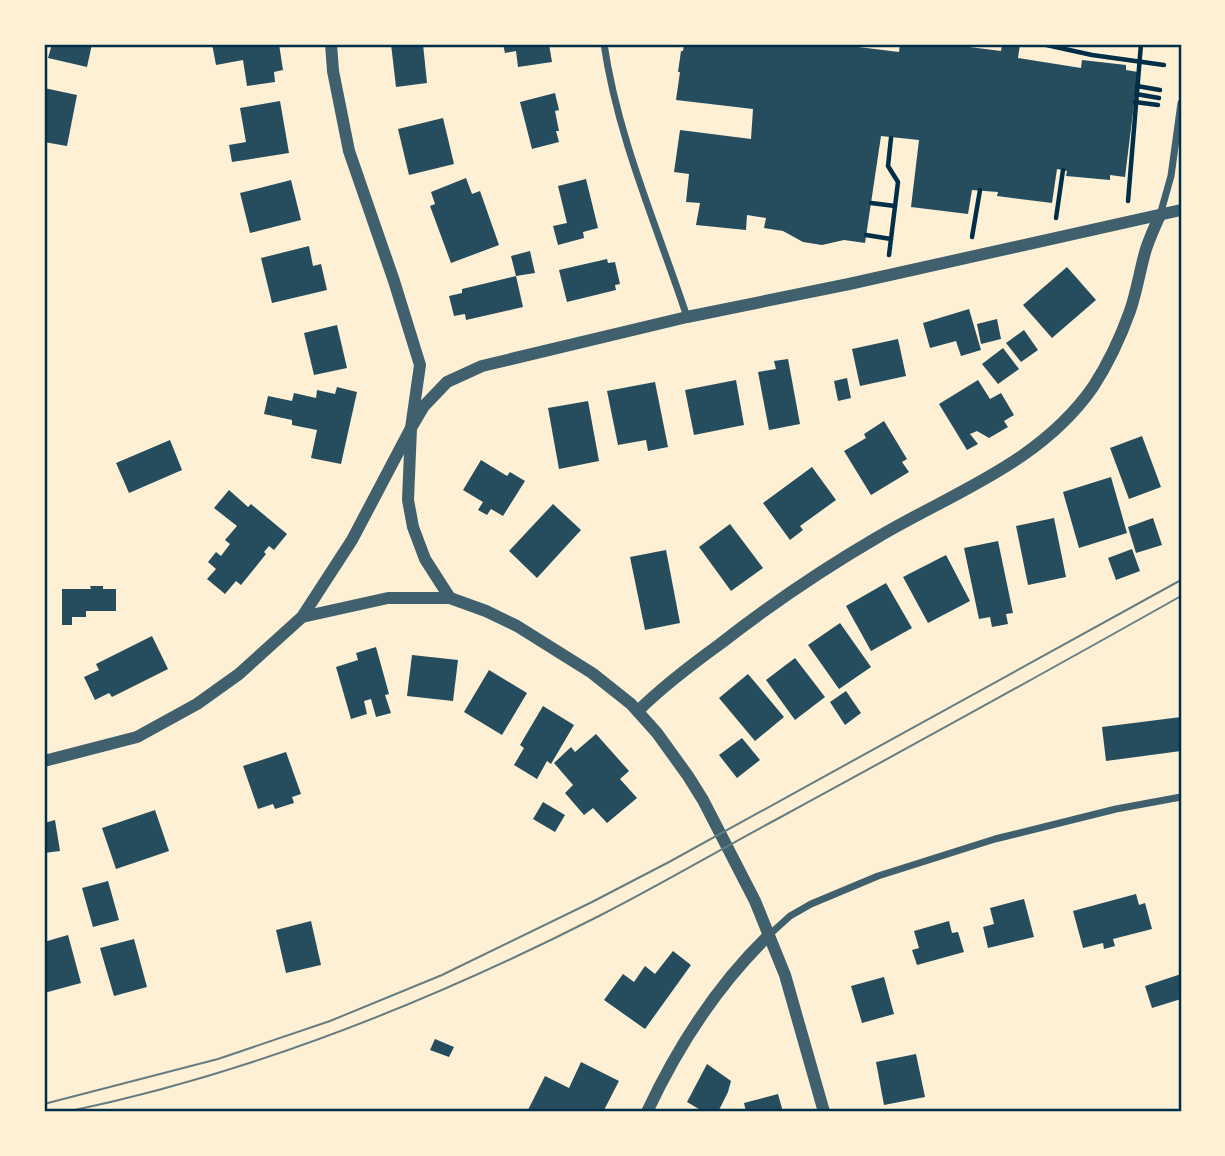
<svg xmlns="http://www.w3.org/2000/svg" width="1225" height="1156" font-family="Commissioner,sans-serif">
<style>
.building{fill:#264d5e}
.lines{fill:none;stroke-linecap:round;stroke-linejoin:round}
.path{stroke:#003049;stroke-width:4.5}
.minor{stroke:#3f606c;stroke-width:7}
.tertiary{stroke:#3f606c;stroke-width:12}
.tram{stroke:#657d81;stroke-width:2}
.neatline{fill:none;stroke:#003049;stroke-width:2.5}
</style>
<rect width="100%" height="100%" fill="#fdf0d5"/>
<!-- building -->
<g class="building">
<polygon points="52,44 92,44 87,67 48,58"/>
<polygon points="212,44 279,44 283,70 274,72 275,82 247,86 243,60 216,65"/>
<polygon points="391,44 423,44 427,83 396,87"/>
<polygon points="503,44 549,44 552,62 518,67 516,51 505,53"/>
<polygon points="684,44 834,44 899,52 900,44 946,44 1001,51 1002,44 1020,44 1018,58 1081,68 1082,60 1126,65 1126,70 1138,72 1125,177 1110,175 1110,180 1066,176 1067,171 1057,169 1052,203 997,196 998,192 972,190 968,214 911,207 919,140 881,136 865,243 844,240 822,245 803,242 783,231 764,228 766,218 747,215 746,230 696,225 700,203 686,202 689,174 674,172 680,130 751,139 753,109 676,100 680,72 678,72 681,51 683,51"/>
<polygon points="44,88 77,95 67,146 44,142"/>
<polygon points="555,93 559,110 555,111 559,131 556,131 559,142 532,149 520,102"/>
<polygon points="280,101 289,153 232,162 229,145 246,142 240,108"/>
<polygon points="443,118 454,164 409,175 398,129"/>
<polygon points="466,178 472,194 480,191 499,245 451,263 430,206 435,204 431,192"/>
<polygon points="586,179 598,228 583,232 584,238 558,245 553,226 567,223 558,186"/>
<polygon points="291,180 301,220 250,233 240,193"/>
<polygon points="309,246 313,266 321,264 327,290 272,303 261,258"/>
<polygon points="530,251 535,273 516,276 511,256"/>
<polygon points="607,259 608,263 615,262 620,284 615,285 616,290 567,302 559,270"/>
<polygon points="1067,267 1096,300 1052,338 1023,305"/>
<polygon points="516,276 523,307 466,320 465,314 454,316 449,296 462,293 462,289"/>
<polygon points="969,309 981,350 961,356 956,341 930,348 923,323"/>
<polygon points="997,319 1001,339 981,344 977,324"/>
<polygon points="337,325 347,368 314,375 304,333"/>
<polygon points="1024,330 1038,350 1021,362 1006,343"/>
<polygon points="898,339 906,376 860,386 852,349"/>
<polygon points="1003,348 1019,369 998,384 982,364"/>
<polygon points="788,359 800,424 769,430 758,372 776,369 774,361"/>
<polygon points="847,378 851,398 838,401 834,381"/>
<polygon points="736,380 744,425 694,435 685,390"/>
<polygon points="978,380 990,399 1001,393 1014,415 1004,421 1008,427 989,438 977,431 970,434 978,444 967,450 939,404"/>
<polygon points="655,382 668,447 648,451 646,440 618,445 607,391"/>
<polygon points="337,387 357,392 341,464 311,458 317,430 292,425 292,420 264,414 268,396 292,401 294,393 316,398 317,390 335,394"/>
<polygon points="588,401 599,461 559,469 548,408"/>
<polygon points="884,421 907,459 902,462 909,472 871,495 844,451 866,438 864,434"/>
<polygon points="1142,436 1161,487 1129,499 1110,448"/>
<polygon points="170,440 182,470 129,493 116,463"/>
<polygon points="481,460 507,476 510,472 525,481 503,516 491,509 487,515 478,510 483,502 463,490"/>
<polygon points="812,467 836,500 800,526 803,530 790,540 763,503"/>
<polygon points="1111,477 1127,533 1079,548 1063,492"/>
<polygon points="229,490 248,507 251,504 287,534 274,550 269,546 264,552 266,554 241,585 236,581 225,594 207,579 216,569 208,562 216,552 221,556 230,544 225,540 237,526 214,508"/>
<polygon points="553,504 581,530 537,578 509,551"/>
<polygon points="1054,518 1066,577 1028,585 1016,526"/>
<polygon points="1153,518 1162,545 1136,553 1128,527"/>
<polygon points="730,524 763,568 731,591 699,547"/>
<polygon points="998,541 1013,613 1006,614 1008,624 992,627 990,617 979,619 964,548"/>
<polygon points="1132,549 1140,571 1116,580 1108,558"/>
<polygon points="666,550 680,623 645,630 630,557"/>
<polygon points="946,555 970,601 928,623 903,577"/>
<polygon points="886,583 912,628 871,651 846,606"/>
<polygon points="90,586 103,586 103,589 116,589 116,611 86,611 86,617 72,617 72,625 62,625 62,589 91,589"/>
<polygon points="840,623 871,667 839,689 808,645"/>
<polygon points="152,636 168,669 112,697 109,693 95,700 84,677 99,670 96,664"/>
<polygon points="376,647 389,694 385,695 391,713 376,717 371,699 364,701 367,714 351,719 336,667 358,660 356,653"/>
<polygon points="412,655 458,660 453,701 407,696"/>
<polygon points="795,658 825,697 795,720 766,680"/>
<polygon points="489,670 527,693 502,735 464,712"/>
<polygon points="748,674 784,717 755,741 719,698"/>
<polygon points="846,691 861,713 845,725 830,702"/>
<polygon points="543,706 574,725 551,764 547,761 537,779 514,765 524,748 520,745"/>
<polygon points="1181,717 1181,751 1106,761 1102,727"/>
<polygon points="596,734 629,771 620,779 637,798 607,823 593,808 584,815 565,793 573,785 554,763 571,747 575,752"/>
<polygon points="742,738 760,760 737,778 719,755"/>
<polygon points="286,752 301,794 292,797 294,803 275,809 273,804 258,809 243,766"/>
<polygon points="543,802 565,815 555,832 533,819"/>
<polygon points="155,810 169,851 116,869 102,828"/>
<polygon points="55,820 60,851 44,853 44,823"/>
<polygon points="108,881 119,920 93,927 82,888"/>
<polygon points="1136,894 1139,905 1145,903 1152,929 1113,939 1115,946 1104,949 1103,943 1083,948 1073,911"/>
<polygon points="1024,899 1034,937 988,948 983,927 994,924 990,908"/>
<polygon points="311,921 321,965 286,973 276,930"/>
<polygon points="949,921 952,933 958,932 964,952 917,965 912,950 919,948 914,931"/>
<polygon points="68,935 81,983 44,993 44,942"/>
<polygon points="134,939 147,987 114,996 100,948"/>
<polygon points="673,951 691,965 645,1029 604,1000 623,974 634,982 645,966 655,974"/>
<polygon points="1181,974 1181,999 1152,1008 1145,986"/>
<polygon points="884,977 894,1014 862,1023 851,986"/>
<polygon points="435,1039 454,1047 449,1057 430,1050"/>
<polygon points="916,1054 925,1097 884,1105 876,1062"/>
<polygon points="581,1062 619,1081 603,1112 527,1112 545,1076 569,1088"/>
<polygon points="707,1064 731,1081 728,1092 718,1112 704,1112 687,1102"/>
<polygon points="778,1094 783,1112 746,1112 744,1103"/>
</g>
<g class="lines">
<!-- path -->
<g class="path">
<polyline points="1042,44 1092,55 1164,65"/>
<polyline points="1137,86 1160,90"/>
<polyline points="1136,94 1159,98"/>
<polyline points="1135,102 1158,105"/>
<polyline points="1128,201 1141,44"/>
<polyline points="871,203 895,206"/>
<polyline points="1056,218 1063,170"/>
<polyline points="866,235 891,239"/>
<polyline points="972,237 980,190"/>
<polyline points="889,255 898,182 888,166 891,138"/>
</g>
<!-- minor -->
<g class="minor">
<path d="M 604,44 C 618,139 657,226 687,317"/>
<polyline points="1160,215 1171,176 1181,103"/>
<polyline points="769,935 790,916 811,904 878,876 995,839 1116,809 1181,797"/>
</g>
<!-- tertiary -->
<g class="tertiary">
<polyline points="331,44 333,71 349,151 394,281 420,365 411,428 408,500 413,527 425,559 450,598"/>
<polyline points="302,617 388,598 450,598 486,611 517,626 592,673 631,704 657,733 688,776 703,800 755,901 785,975 824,1112"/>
<path d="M 638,711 C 663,686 691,665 720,644 C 770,605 823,569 878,537 C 954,492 1040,463 1093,387 C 1108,364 1121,336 1130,311 C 1137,291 1140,269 1146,249 C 1150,237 1155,226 1160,215"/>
<polyline points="44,761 137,737 197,704 239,674 302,617 352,540 411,428 424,406 447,382 482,366 687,317 849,284 1181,210"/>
<path d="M 647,1112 C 678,1046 716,986 769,935"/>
</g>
<!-- tram -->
<g class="tram">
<polyline points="44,1104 218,1059 330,1021 442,975 592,902 669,862 1181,580"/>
<path d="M 65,1112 C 251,1074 430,1002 599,916 C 660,885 719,850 779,818 C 913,745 1048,671 1181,596"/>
</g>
</g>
<!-- border -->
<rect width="1225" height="1156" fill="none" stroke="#fdf0d5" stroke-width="91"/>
<rect x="46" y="46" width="1134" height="1064" class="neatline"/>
</svg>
